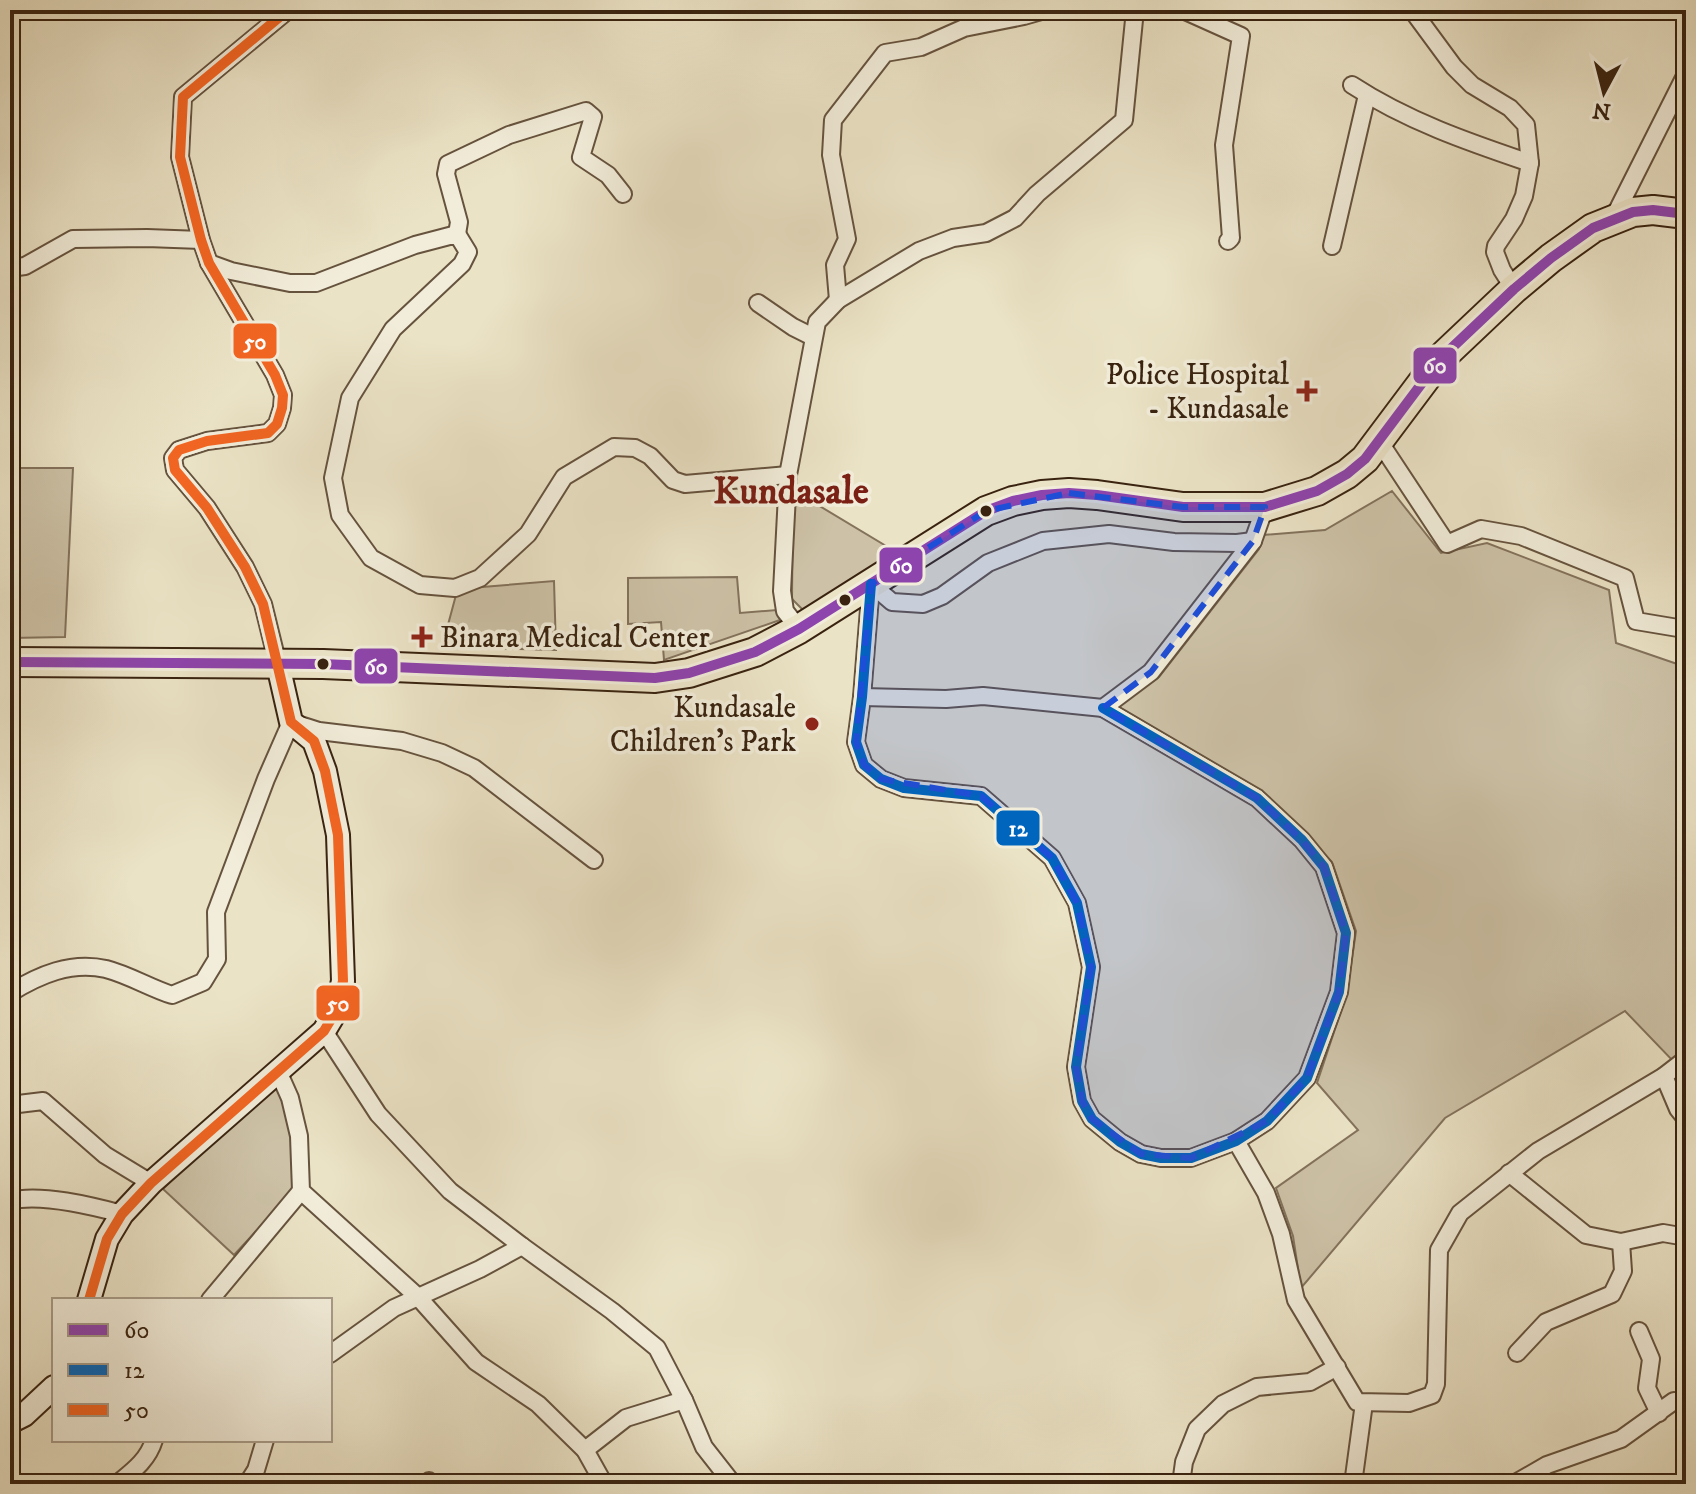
<svg xmlns="http://www.w3.org/2000/svg" width="1696" height="1494" font-family="'IM FELL DW Pica',serif">
<style>
.green{fill:#cdc2a7;stroke:#83725c;stroke-width:2}
.lines{fill:none;stroke-linecap:round;stroke-linejoin:round}
.street-casing{stroke:#66533e;stroke-width:20}
.secondary-casing{stroke:#392310;stroke-width:26}
.highway-casing{stroke:#392310;stroke-width:32}
.street{stroke:#f2edda;stroke-width:16}
.secondary{stroke:#f2edda;stroke-width:22}
.highway{stroke:#ebe3c6;stroke-width:28}
.bus-1-casing{stroke:#f2edda;stroke-width:16}
.bus-2-casing{stroke:#f2edda;stroke-width:16}
.bus-3-casing{stroke:#f2edda;stroke-width:16}
.bus-1{stroke:#8e44ad;stroke-width:10}
.bus-2{stroke:#0065bd;stroke-width:10}
.bus-3{stroke:#f26522;stroke-width:10}
.marked{fill:#1d4ed8;fill-opacity:0.2;stroke:#1d4ed8;stroke-width:6;stroke-dasharray:16 10;stroke-linejoin:round}
.poi-dot{fill:#8f2418;stroke:#f2edda;stroke-width:3}
.bus-dot{fill:#392310;stroke:#f2edda;stroke-width:3}
.labels{text-anchor:middle;stroke-width:7;stroke-linejoin:round;paint-order:stroke}
.poi-label{font-size:30px;fill:#392310;stroke:#f2edda;text-anchor:end}
.district-label{font-size:38px;font-weight:bold;fill:#7a1f14;stroke:#f2edda}
.line-badge{stroke:#f2edda;stroke-width:3}
.badge-label{font-size:22px;text-anchor:middle;font-weight:bold;fill:#fff}
</style>
<rect width="100%" height="100%" fill="#ebe3c6"/>
<filter id="stains"><feTurbulence type="fractalNoise" baseFrequency=".0025" numOctaves="4"/><feColorMatrix values="0 0 0 0 .2 0 0 0 0 .09 0 0 0 0 .02 0 0 0 .5 -.17"/></filter>
<radialGradient id="worn" r=".72"><stop offset=".6" stop-color="#630" stop-opacity="0"/><stop offset="1" stop-color="#630" stop-opacity=".3"/></radialGradient>
<!-- green -->
<g class="green">
<polygon points="73,468 65,637 10,638 10,468"/>
<polygon points="793,490 896,552 803,610 792,599"/>
<polygon points="1392,491 1441,553 1487,543 1609,590 1616,643 1686,667 1686,1048 1672,1060 1625,1011 1445,1118 1301,1288 1293,1236 1276,1188 1358,1130 1317,1083 1347,993 1356,931 1332,862 1263,792 1117,706 1159,677 1259,549 1263,535 1325,530"/>
<polygon points="737,577 740,613 777,610 780,620 664,660 661,622 628,624 628,578"/>
<polygon points="554,581 556,650 442,647 456,595 470,588"/>
<polygon points="275,1083 287,1115 293,1138 292,1192 234,1255 163,1189 207,1145"/>
</g>
<g class="lines">
<!-- street casing -->
<g class="street-casing">
<g id="street">
<polyline points="1183,10 1241,36 1224,145 1231,238 1228,241"/>
<polyline points="1412,10 1454,67 1472,85 1510,108 1526,125 1530,163 1524,196 1514,219 1496,246 1495,252 1502,270 1514,289"/>
<path d="M 1352,85 C 1407,121 1468,142 1530,163"/>
<polyline points="1613,219 1686,74"/>
<polyline points="457,234 459,222 446,174 448,164 509,135 586,111 593,117 581,157 608,175 623,194"/>
<polyline points="1332,246 1367,95"/>
<polyline points="209,263 231,271 290,283 316,283 415,245 457,234 468,252 462,264 393,329 350,398 333,478 340,515 371,558 420,585 455,588 480,578 528,534 564,477 614,447 635,448 650,456 673,480 685,484 788,475"/>
<polyline points="10,268 25,266 73,239 147,238 201,240"/>
<polyline points="838,300 835,265 847,239 831,155 833,120 885,53 921,47 964,28 1024,16 1045,10"/>
<polyline points="758,303 793,327 813,337"/>
<polyline points="1379,441 1447,544 1481,529 1521,536 1625,578 1636,621 1678,628"/>
<polyline points="871,584 862,697 856,742 864,765 881,779 904,788 981,796 1052,858 1077,903 1091,967 1076,1067 1082,1101 1092,1119 1120,1142 1141,1154 1161,1158 1191,1158 1236,1141 1267,1121 1307,1078 1339,992 1346,933 1324,867 1302,840 1257,798 1103,708"/>
<polyline points="871,584 892,602 923,604 942,596 988,563 1043,541 1109,534 1174,542 1237,543 1253,541"/>
<polyline points="799,629 785,611 782,591 788,475 817,322 838,300 919,251 953,238 986,233 1015,218 1037,194 1124,120 1135,10"/>
<polyline points="278,665 263,604 245,567 207,508 175,470 173,458 179,450 207,441 268,433 277,424 282,408 283,395 275,375 209,263 201,240 180,157 183,97 288,10"/>
<polyline points="862,697 946,699 983,696 1103,708 1151,672 1253,541 1265,507"/>
<path d="M 10,993 C 39,975 71,961 106,969 C 129,975 150,988 172,995 L 203,982 L 217,959 L 216,912 L 266,779 L 291,722 L 319,731 L 402,741 L 442,753 L 474,768 L 594,860"/>
<polyline points="324,1031 378,1114 450,1191 522,1246 612,1311 657,1348 684,1400 704,1447 733,1484"/>
<polyline points="278,1071 290,1098 299,1136 301,1191 418,1297 476,1362 538,1404 585,1450 604,1484"/>
<polyline points="1664,1076 1678,1109 1686,1119"/>
<polyline points="10,1105 43,1101 105,1155 151,1183"/>
<polyline points="1236,1141 1266,1193 1281,1234 1296,1300 1357,1402 1409,1403 1432,1395 1436,1384 1439,1250 1460,1213 1538,1151 1664,1076 1686,1059"/>
<polyline points="1509,1173 1586,1235 1621,1242 1663,1233 1686,1237"/>
<path d="M 10,1201 C 40,1193 92,1206 122,1214"/>
<polyline points="210,1300 301,1191"/>
<polyline points="1639,1331 1651,1359 1647,1388 1659,1413"/>
<polyline points="1517,1353 1546,1322 1612,1294 1623,1271 1621,1242"/>
<polyline points="330,1354 394,1308 480,1269 522,1246"/>
<polyline points="585,1450 626,1418 684,1400"/>
<polyline points="429,1481 432,1484"/>
<path d="M 117,1484 C 133,1471 148,1460 154,1440"/>
<polyline points="247,1484 256,1470 265,1440"/>
<polyline points="1181,1484 1184,1462 1197,1429 1223,1404 1257,1387 1310,1382 1337,1367"/>
<polyline points="1353,1484 1364,1403"/>
<polyline points="1514,1484 1547,1465 1621,1439 1674,1401 1686,1403"/>
</g>
</g>
<!-- secondary casing -->
<g class="secondary-casing">
<g id="secondary">
<polyline points="89,1300 107,1239 122,1214 151,1183 324,1031 336,1011 343,981 338,835 325,771 314,741 291,722 278,665"/>
<polyline points="10,1422 24,1415 54,1387"/>
</g>
</g>
<!-- highway casing -->
<g class="highway-casing">
<polyline id="highway" points="10,662 323,664 655,678 689,673 755,652 799,629 986,511 1013,501 1042,495 1069,493 1097,495 1183,507 1265,507 1317,491 1347,474 1365,459 1440,359 1514,289 1551,258 1593,228 1633,212 1653,210 1686,214"/>
</g>
<!-- street -->
<use href="#street" class="street"/>
<!-- secondary -->
<use href="#secondary" class="secondary"/>
<!-- highway -->
<use href="#highway" class="highway"/>
<!-- bus-1 casing -->
<g class="bus-1-casing">
<polyline id="bus-1" points="10,662 323,664 655,678 689,673 755,652 799,629 986,511 1013,501 1042,495 1069,493 1097,495 1183,507 1265,507 1317,491 1347,474 1365,459 1440,359 1514,289 1551,258 1593,228 1633,212 1653,210 1686,214"/>
</g>
<!-- bus-2 casing -->
<g class="bus-2-casing">
<polyline id="bus-2" points="871,584 862,697 856,742 864,765 881,779 904,788 981,796 1052,858 1077,903 1091,967 1076,1067 1082,1101 1092,1119 1120,1142 1141,1154 1161,1158 1191,1158 1236,1141 1267,1121 1307,1078 1339,992 1346,933 1324,867 1302,840 1257,798 1103,708"/>
</g>
<!-- bus-3 casing -->
<g class="bus-3-casing">
<polyline id="bus-3" points="89,1300 107,1239 122,1214 151,1183 324,1031 336,1011 343,981 338,835 325,771 314,741 291,722 263,604 245,567 207,508 175,470 173,458 179,450 207,441 268,433 277,424 282,408 283,395 275,375 209,263 201,240 180,157 183,97 288,10"/>
</g>
<!-- bus-1 -->
<use href="#bus-1" class="bus-1"/>
<!-- bus-2 -->
<use href="#bus-2" class="bus-2"/>
<!-- bus-3 -->
<use href="#bus-3" class="bus-3"/>
</g>
<!-- marked area -->
<path class="marked" d="M 1069,493 L 1183,507 L 1265,507 L 1253,541 L 1151,672 L 1103,708 L 1257,798 L 1302,840 L 1324,867 L 1346,933 L 1339,992 L 1307,1078 L 1267,1121 L 1191,1158 L 1141,1154 L 1092,1119 L 1082,1101 L 1076,1067 L 1091,967 L 1077,903 L 1052,858 L 981,796 L 881,779 L 864,765 L 856,742 L 871,584 L 986,511 Z"/>
<!-- markers -->
<g class="poi-dot">
<path d="M1303 379h8v8h8v8h-8v8h-8v-8h-8v-8h8z"/>
<path d="M418 625h8v8h8v8h-8v8h-8v-8h-8v-8h8z"/>
<circle cx="812" cy="724" r="8"/>
</g>
<g class="bus-dot">
<circle cx="986" cy="511" r="7"/>
<circle cx="845" cy="600" r="7"/>
<circle cx="323" cy="664" r="7"/>
</g>
<g class="labels">
<!-- poi labels -->
<g class="poi-label">
<text x="1289" y="384">Police Hospital<tspan x="1289" dy="34">- Kundasale</tspan></text>
<text x="440" y="647" text-anchor="start">Binara Medical Center</text>
<text x="796" y="717">Kundasale<tspan x="796" dy="34">Children's Park</tspan></text>
</g>
<!-- district labels -->
<g class="district-label">
<text x="791" y="503">Kundasale</text>
</g>
</g>
<g class="line-badge">
<rect x="232" y="322" width="46" height="38" rx="8" fill="#f26522"/>
<rect x="1412" y="346" width="46" height="39" rx="8" fill="#8e44ad"/>
<rect x="878" y="546" width="46" height="38" rx="8" fill="#8e44ad"/>
<rect x="353" y="647" width="46" height="38" rx="8" fill="#8e44ad"/>
<rect x="995" y="809" width="46" height="38" rx="8" fill="#0065bd"/>
<rect x="315" y="984" width="46" height="38" rx="8" fill="#f26522"/>
</g>
<g class="badge-label">
<text x="255" y="349">50</text>
<text x="1435" y="373">60</text>
<text x="901" y="573">60</text>
<text x="376" y="674">60</text>
<text x="1018" y="836">12</text>
<text x="338" y="1011">50</text>
</g>
<!-- margin -->
<rect width="1696" height="1494" fill="none" stroke="#ebe3c6" stroke-width="40"/>
<rect x="12" y="12" width="1672" height="1470" fill="none" stroke="#392310" stroke-width="4"/>
<rect x="20" y="20" width="1656" height="1454" fill="none" stroke="#392310" stroke-width="2"/>
<!-- legend -->
<rect x="52" y="1298" width="280" height="144" fill="#f2edda" stroke="#a89c89" stroke-width="2"/>
<rect x="68" y="1324" width="40" height="12" fill="#8e44ad" stroke="#a89c89" stroke-width="2"/>
<text x="124" y="1338" font-size="24" fill="#392310">60</text>
<rect x="68" y="1364" width="40" height="12" fill="#0065bd" stroke="#a89c89" stroke-width="2"/>
<text x="124" y="1378" font-size="24" fill="#392310">12</text>
<rect x="68" y="1404" width="40" height="12" fill="#f26522" stroke="#a89c89" stroke-width="2"/>
<text x="124" y="1418" font-size="24" fill="#392310">50</text>
<!-- north arrow -->
<g transform="translate(1604 92) rotate(187)" stroke="#f2edda" stroke-width="6" paint-order="stroke">
<path d="M0-6L14 30L0 20L-14 30Z" fill="#392310"/>
<text y="-12" font-size="22" font-weight="bold" text-anchor="middle" fill="#392310">N</text>
</g>
<rect width="100%" height="100%" filter="url(#stains)"/>
<rect width="100%" height="100%" fill="url(#worn)"/>
</svg>
